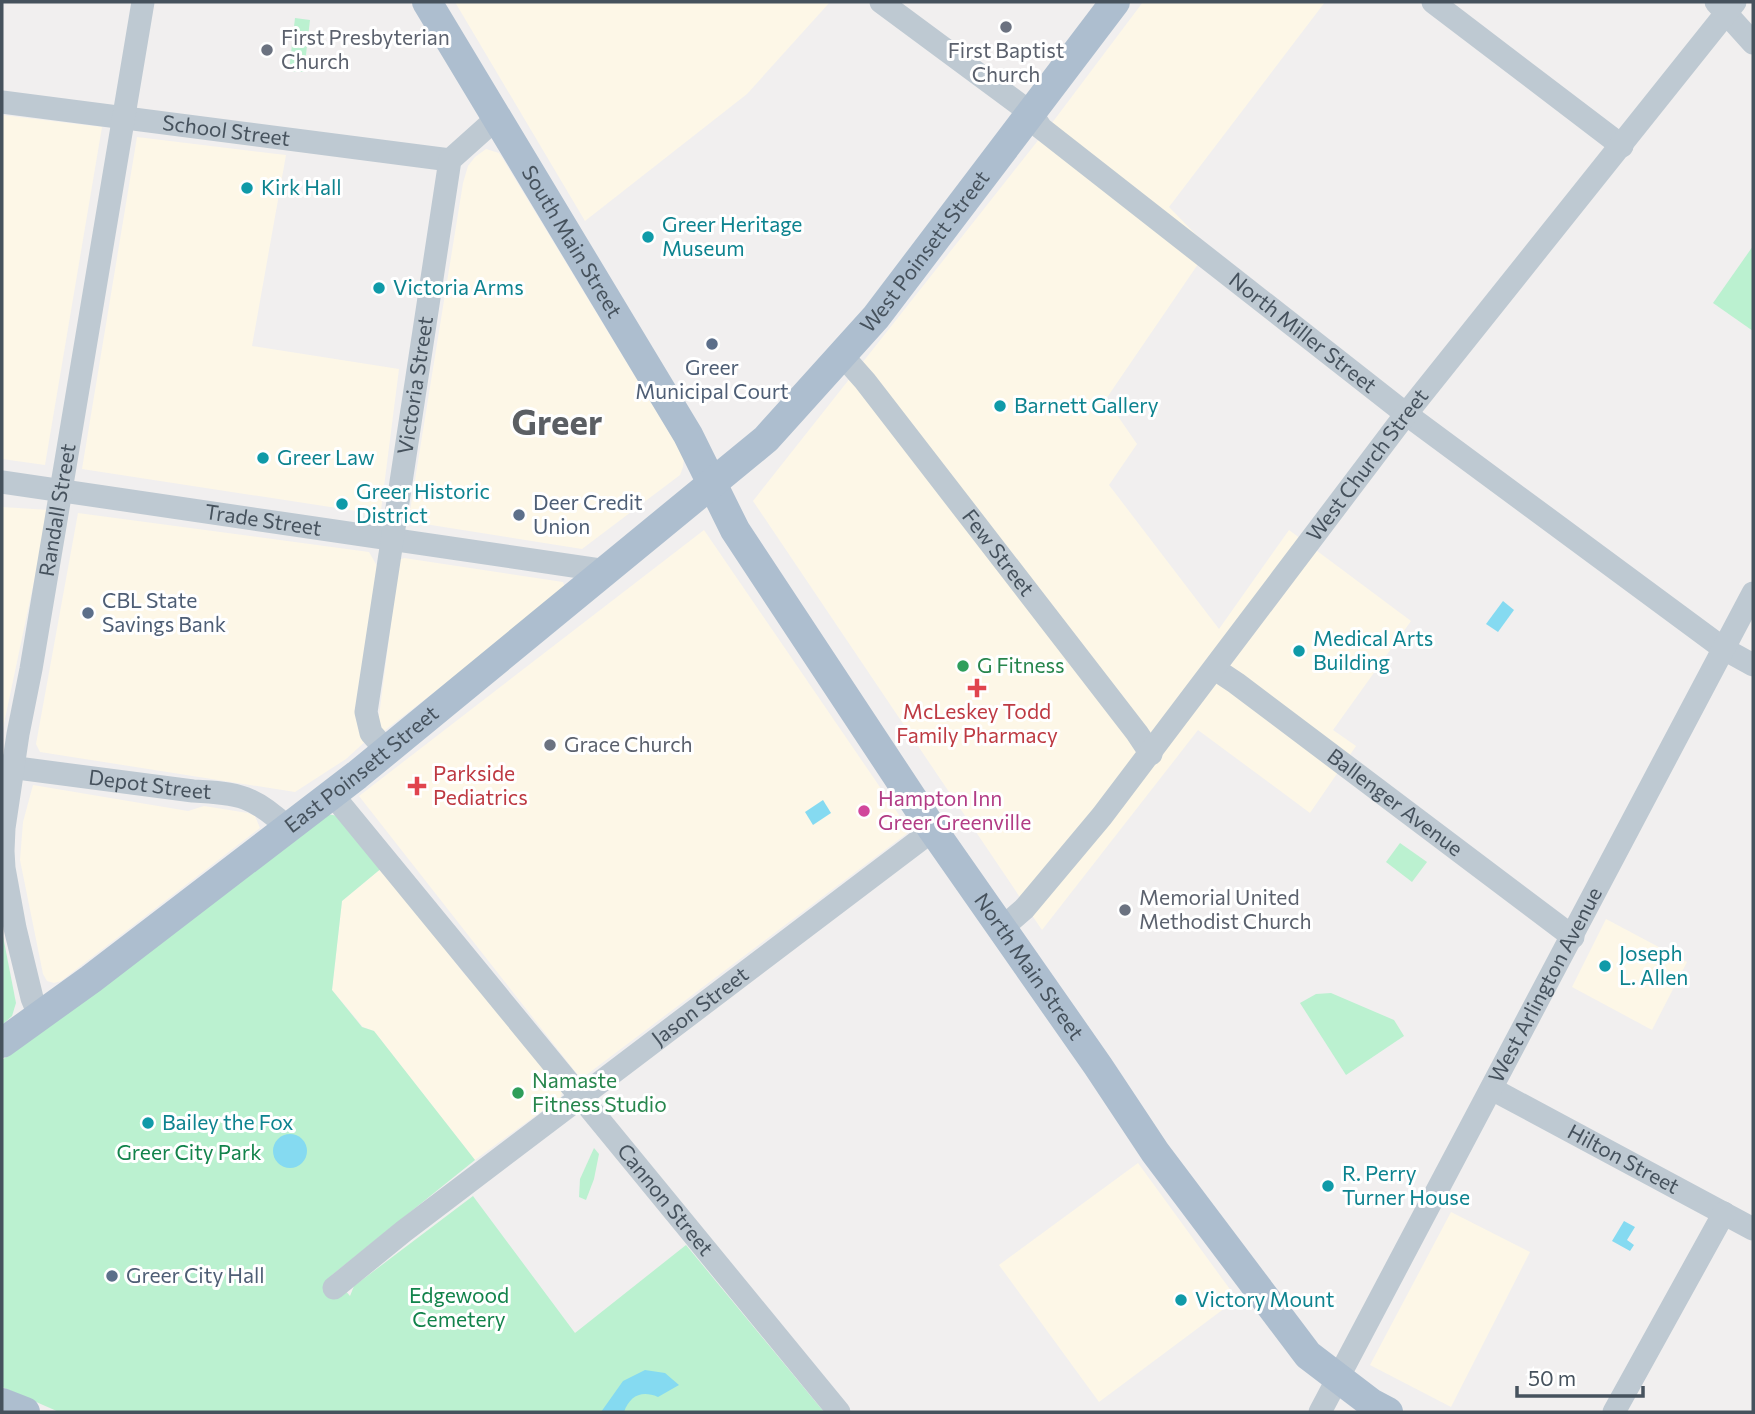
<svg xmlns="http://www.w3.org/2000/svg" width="1755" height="1414" font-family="Commissioner,sans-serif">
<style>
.commercial{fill:#fdf7e7}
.green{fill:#bbf1d0}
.water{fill:#85daf1}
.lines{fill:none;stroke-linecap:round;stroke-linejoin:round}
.minor{stroke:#bec9d2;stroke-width:23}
.major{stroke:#adbecf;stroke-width:30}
.worship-dot{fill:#6b7280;stroke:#fff;stroke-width:2.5}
.culture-dot{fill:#0f9aa8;stroke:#fff;stroke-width:2.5}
.service-dot{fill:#5c6f8a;stroke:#fff;stroke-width:2.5}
.leisure-dot{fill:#2e9e5b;stroke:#fff;stroke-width:2.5}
.health-dot{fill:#e0444e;stroke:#fff;stroke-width:2.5}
.hotel-dot{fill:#d1479c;stroke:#fff;stroke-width:2.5}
.labels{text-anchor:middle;stroke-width:6;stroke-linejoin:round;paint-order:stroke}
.worship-label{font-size:21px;fill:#5b616d;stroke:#fff;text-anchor:start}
.street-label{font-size:21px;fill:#46525d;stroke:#fff}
.culture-label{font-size:21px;fill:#0d838f;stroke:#fff;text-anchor:start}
.service-label{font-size:21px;fill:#4e5e75;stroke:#fff;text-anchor:start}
.leisure-label{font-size:21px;fill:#27864d;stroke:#fff;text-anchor:start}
.health-label{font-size:21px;fill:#be3a42;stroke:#fff}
.hotel-label{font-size:21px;fill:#b23c85;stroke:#fff;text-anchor:start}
.park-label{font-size:21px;fill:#12834b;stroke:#fff}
.town-label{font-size:35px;font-weight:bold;fill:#5b5f64;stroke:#fff}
</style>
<rect width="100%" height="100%" fill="#f1efef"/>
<!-- commercial -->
<g class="commercial">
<polygon points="455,2 830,2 747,94 585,221"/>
<polygon points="1143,2 1325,2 1169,207 1209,248 1106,399 1137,444 1109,485 1219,629 1289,530 1411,621 1333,730 1356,746 1310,813 1198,730 1042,930 753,501 1055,119"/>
<polygon points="2,115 102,127 45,465 2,459"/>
<polygon points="137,137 286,155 252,346 399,369 381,510 376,514 82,469"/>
<polygon points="486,149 499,153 503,159 684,457 683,467 680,475 582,549 412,522 409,517 463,183 468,166 475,157"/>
<polygon points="2,507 49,510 2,733"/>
<polygon points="78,513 369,552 377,566 356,714 368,739 346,759 295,792 40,752 36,744"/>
<polygon points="704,530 910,831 581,1079 359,796"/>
<polygon points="404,558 563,582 566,590 384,731 378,724 399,560"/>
<polygon points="33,785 188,811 204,806 248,813 255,816 260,828 61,981 54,983 47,981 43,974 20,860 23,822"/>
<polygon points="383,867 461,970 563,1086 561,1097 475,1160 374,1031 363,1027 332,990 342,901"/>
<polygon points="1606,919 1687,962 1652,1030 1572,987"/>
<polygon points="1138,1163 1237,1299 1099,1402 999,1265"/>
<polygon points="1451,1212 1530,1252 1451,1407 1370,1365"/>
</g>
<!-- green -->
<g class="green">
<polygon points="295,18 310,20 304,72 289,71"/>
<polygon points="1753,246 1753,331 1713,303"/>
<polygon points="326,814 339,816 383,867 342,901 332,990 362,1027 374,1031 475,1160 332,1275 350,1296 354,1286 473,1196 575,1333 686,1245 824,1412 59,1412 2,1387 2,1060 274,856"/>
<polygon points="1400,843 1427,862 1412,882 1386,862"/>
<polygon points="2,931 16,1003 12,1016 2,1025"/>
<polygon points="1331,993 1394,1020 1404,1036 1346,1075 1300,1003 1316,994"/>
<polygon points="594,1148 599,1154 594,1179 586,1200 579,1197 580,1179"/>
</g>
<!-- water -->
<g class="water">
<polygon points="1503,601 1514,610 1498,632 1486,624"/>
<polygon points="823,800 831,813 813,825 805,812"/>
<circle cx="290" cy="1151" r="17"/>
<polygon points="1624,1221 1635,1227 1627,1240 1634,1245 1630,1251 1612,1241"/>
<path d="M 645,1370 L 665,1373 L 679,1385 L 658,1397 C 641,1390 630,1396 624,1412 L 601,1412 L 623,1381 Z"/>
</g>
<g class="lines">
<!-- minor -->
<g class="minor">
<path id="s1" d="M 881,2 L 1031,113 L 1041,128 L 1406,414 L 1724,649 L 1753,665"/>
<polyline points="1433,2 1622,146"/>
<polyline points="1716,2 1753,43"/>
<path id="s2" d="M 2,102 L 450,160"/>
<path id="s3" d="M 842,355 L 865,381 L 1137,733 L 1151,754"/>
<path id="s4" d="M 2,482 L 607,571"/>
<path id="s5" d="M 1215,669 L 1236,683 L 1573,937"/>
<path id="s6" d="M 387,751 L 371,733 L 366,712 L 450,160 L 498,117"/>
<path id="s7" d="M 2,766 L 193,791 C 239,793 254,796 288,828"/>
<path id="s8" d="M 332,794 L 839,1412"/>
<path id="s9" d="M 1001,929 L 1024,909 L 1102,816 L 1406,414 L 1735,2"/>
<path id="s10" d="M 39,1015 L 32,998 L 15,928 L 4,868 L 3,851 L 4,828 L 18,734 L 31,669 L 143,2"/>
<path id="s11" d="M 1492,1089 L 1753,1229"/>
<path id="s12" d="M 334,1288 L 404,1231 L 933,830"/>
<path id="s13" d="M 1320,1412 L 1753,593"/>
<polyline points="1614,1412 1724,1213"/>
</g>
<!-- major -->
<g class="major">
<path id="s14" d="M 427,2 L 688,435 L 735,530 L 933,830 L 1098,1066 L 1155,1152 L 1308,1355 L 1371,1403 L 1388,1412"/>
<path id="s15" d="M 2,1043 L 91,979 L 357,775 L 766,439 L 876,317 L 1115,2"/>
<polyline points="2,1403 25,1412"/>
</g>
</g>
<!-- markers -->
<g class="worship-dot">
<circle cx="1006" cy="27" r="7"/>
<circle cx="267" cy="50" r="7"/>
<circle cx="550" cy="745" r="7"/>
<circle cx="1125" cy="910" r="7"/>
</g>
<g class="culture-dot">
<circle cx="247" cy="188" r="7"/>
<circle cx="648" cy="237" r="7"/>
<circle cx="379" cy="288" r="7"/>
<circle cx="1000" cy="406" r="7"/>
<circle cx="263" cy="458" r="7"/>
<circle cx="342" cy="504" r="7"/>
<circle cx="1299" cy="651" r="7"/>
<circle cx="1605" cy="966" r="7"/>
<circle cx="148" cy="1123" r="7"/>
<circle cx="1328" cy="1186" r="7"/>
<circle cx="1181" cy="1300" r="7"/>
</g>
<g class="service-dot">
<circle cx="712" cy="344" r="7"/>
<circle cx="519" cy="515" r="7"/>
<circle cx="88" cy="613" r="7"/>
<circle cx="112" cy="1276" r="7"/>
</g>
<g class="leisure-dot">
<circle cx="963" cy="666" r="7"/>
<circle cx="518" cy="1093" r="7"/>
</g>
<g class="health-dot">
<path d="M973.5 677.5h7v7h7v7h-7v7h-7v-7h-7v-7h7z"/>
<path d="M413.5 775.5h7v7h7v7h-7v7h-7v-7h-7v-7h7z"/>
</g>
<circle class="hotel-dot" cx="864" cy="811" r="7"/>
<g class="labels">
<!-- worship labels -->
<g class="worship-label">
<text x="281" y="45">First Presbyterian<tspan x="281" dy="24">Church</tspan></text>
<text x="1006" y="58" text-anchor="middle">First Baptist<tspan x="1006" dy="24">Church</tspan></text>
<text x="564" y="752">Grace Church</text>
<text x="1139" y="905">Memorial United<tspan x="1139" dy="24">Methodist Church</tspan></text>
</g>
<!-- street labels -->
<g class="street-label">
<text dy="7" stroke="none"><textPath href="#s2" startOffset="226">School Street</textPath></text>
<text dy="7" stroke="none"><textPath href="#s14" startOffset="280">South Main Street</textPath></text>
<text dy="7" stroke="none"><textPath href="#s15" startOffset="1220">West Poinsett Street</textPath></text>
<text dy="7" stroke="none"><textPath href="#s1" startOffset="537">North Miller Street</textPath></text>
<text dy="7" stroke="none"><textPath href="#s6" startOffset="376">Victoria Street</textPath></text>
<text dy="7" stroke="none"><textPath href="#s9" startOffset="592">West Church Street</textPath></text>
<text dy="7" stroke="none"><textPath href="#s10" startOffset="514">Randall Street</textPath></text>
<text dy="7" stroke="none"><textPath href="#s4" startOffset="264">Trade Street</textPath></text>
<text dy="7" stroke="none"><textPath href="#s3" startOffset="252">Few Street</textPath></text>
<text dy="7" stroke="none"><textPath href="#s15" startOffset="452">East Poinsett Street</textPath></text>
<text dy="7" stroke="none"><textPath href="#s7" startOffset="149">Depot Street</textPath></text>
<text dy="7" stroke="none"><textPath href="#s5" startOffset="224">Ballenger Avenue</textPath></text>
<text dy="7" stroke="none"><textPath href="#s14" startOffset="1138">North Main Street</textPath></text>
<text dy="7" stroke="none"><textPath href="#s13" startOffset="483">West Arlington Avenue</textPath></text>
<text dy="7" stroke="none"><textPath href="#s12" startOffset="462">Jason Street</textPath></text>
<text dy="7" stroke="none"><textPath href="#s11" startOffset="149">Hilton Street</textPath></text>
<text dy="7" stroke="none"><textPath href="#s8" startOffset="525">Cannon Street</textPath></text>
</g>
<!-- culture labels -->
<g class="culture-label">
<text x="261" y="195">Kirk Hall</text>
<text x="662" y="232">Greer Heritage<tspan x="662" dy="24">Museum</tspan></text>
<text x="393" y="295">Victoria Arms</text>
<text x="1014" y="413">Barnett Gallery</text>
<text x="277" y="465">Greer Law</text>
<text x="356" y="499">Greer Historic<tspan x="356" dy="24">District</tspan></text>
<text x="1313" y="646">Medical Arts<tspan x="1313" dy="24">Building</tspan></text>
<text x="1619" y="961">Joseph<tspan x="1619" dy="24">L. Allen</tspan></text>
<text x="162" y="1130">Bailey the Fox</text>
<text x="1342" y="1181">R. Perry<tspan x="1342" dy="24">Turner House</tspan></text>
<text x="1195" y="1307">Victory Mount</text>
</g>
<!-- service labels -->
<g class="service-label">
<text x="712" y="375" text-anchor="middle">Greer<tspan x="712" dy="24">Municipal Court</tspan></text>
<text x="533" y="510">Deer Credit<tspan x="533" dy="24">Union</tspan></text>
<text x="102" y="608">CBL State<tspan x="102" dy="24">Savings Bank</tspan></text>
<text x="126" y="1283">Greer City Hall</text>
</g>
<!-- leisure labels -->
<g class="leisure-label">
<text x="977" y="673">G Fitness</text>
<text x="532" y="1088">Namaste<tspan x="532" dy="24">Fitness Studio</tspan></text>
</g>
<!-- health labels -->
<g class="health-label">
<text x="977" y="719">McLeskey Todd<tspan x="977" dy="24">Family Pharmacy</tspan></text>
<text x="433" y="781" text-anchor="start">Parkside<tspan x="433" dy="24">Pediatrics</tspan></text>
</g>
<!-- hotel labels -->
<g class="hotel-label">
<text x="878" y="806">Hampton Inn<tspan x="878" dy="24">Greer Greenville</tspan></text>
</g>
<!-- park labels -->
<g class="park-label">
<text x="189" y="1160">Greer City Park</text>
<text x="459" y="1303">Edgewood<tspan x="459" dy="24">Cemetery</tspan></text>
</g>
<!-- town labels -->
<g class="town-label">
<text x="557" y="435">Greer</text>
</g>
</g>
<!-- border -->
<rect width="1755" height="1414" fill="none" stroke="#46525d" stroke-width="7"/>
<!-- scale -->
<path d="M1517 1386v10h126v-10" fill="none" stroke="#46525d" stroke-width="3.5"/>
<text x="1528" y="1386" font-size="21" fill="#46525d" stroke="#ffffff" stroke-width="5" paint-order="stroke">50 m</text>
</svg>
